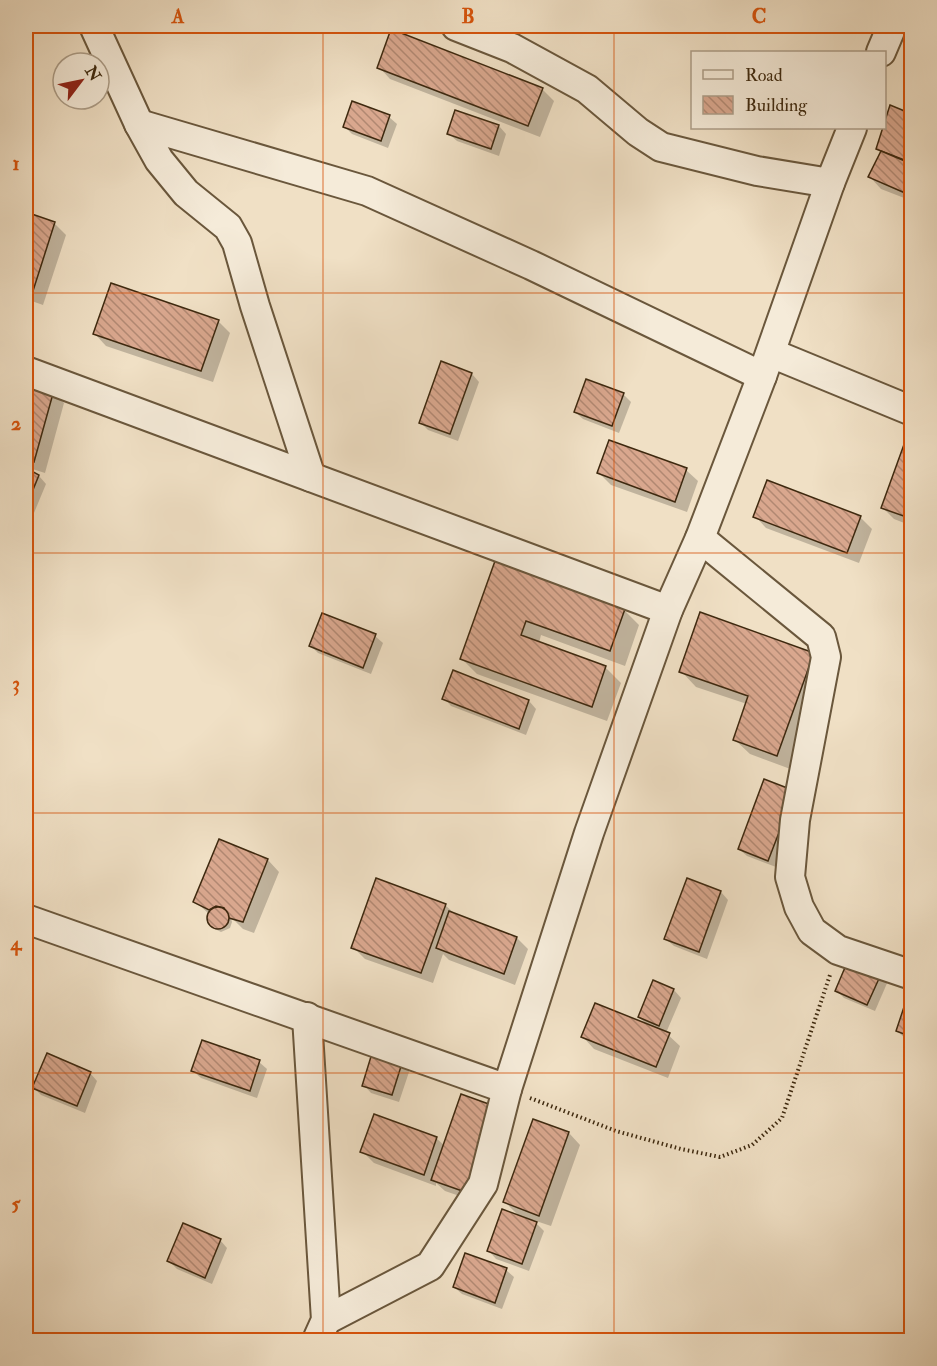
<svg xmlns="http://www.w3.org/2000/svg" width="937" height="1366" font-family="'IM FELL Double Pica',serif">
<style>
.shadow{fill:#0003}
.building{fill:url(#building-back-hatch);stroke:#3e290f;stroke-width:1.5}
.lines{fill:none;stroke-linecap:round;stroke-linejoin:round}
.minor-casing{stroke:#6a573c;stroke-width:32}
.path{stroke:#3e290f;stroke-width:4;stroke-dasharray:1.5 3;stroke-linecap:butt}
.minor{stroke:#f5ebd9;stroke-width:28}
.grid{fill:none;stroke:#d7540c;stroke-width:1.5;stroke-opacity:0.55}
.neatline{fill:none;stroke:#d7540c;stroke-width:2}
.grid-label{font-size:20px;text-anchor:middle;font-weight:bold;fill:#d7540c}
</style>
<defs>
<pattern id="building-back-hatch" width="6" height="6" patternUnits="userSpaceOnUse" patternTransform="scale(1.5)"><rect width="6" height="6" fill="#d9a78e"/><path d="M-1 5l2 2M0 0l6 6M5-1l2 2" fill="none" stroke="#b18872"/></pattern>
</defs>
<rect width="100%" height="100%" fill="#f0e0c5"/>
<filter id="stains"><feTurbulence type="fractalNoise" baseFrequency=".00333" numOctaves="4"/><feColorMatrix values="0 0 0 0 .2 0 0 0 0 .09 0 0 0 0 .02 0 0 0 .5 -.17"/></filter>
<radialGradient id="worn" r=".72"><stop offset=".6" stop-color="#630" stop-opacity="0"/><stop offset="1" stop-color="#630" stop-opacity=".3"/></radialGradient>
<!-- shadow -->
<g class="shadow">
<polygon points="379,67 542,89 554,101 540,137 390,79"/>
<polygon points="353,103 389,117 397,124 388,148 352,134 344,126"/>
<polygon points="456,112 499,126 506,134 499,156 457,141 449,134"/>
<polygon points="912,116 912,201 881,189 870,177 881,153 878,149"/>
<polygon points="26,213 54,223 66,235 43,305 26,299"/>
<polygon points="218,321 230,333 213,382 106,346 95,334"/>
<polygon points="442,363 472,374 479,382 458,441 428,430 421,423"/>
<polygon points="26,383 53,391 64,403 45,473 26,467"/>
<polygon points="623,394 631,402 619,433 583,419 575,412"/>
<polygon points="912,442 912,526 894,519 883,508"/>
<polygon points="26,470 39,476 46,484 29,525 26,524"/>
<polygon points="686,470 698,481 687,512 611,485 599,473"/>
<polygon points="755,516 860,517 872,529 859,563 766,528"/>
<polygon points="496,563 624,610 639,625 625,666 541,635 539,643 606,668 621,683 607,721 477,674 462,659"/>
<polygon points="375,636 383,643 371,674 318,653 311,646"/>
<polygon points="813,654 793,770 750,754 734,739 747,704 696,687 681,671"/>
<polygon points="454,672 529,701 536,709 526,735 451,706 444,698"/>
<polygon points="801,800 776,867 747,856 739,849"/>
<polygon points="220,841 268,860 279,872 254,933 243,929 230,916 232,922 230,928 221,932 215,929 212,925 208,916 209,914 195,901"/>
<polygon points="721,892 728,900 707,959 674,946 666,939"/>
<polygon points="445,905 455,914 517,938 528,949 515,985 449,960 443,954 433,983 365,959 353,947"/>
<polygon points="850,960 888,981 875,1011 844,998 836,990"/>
<polygon points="674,990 681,998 666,1033 680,1046 668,1078 594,1049 583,1037 648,1026 639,1017"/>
<polygon points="912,1005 912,1041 905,1038 897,1031"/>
<polygon points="374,1052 410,1069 399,1102 371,1093 364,1085"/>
<polygon points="259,1062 267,1069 257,1098 201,1078 193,1071"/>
<polygon points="90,1073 97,1081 85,1113 41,1095 34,1088"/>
<polygon points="533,1120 569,1133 580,1145 551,1226 533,1220 544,1231 529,1271 496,1259 489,1251 520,1217 505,1202"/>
<polygon points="436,1138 445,1146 480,1203 445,1191 436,1183 436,1186 374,1163 362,1151"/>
<polygon points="220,1240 227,1248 212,1284 177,1269 169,1261"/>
<polygon points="506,1270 514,1277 502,1309 462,1294 454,1287"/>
</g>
<!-- building -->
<g class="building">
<polygon points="391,29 543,88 528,126 377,68"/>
<polygon points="352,101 390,115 381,141 343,127"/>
<polygon points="890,105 912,114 912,163 876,149"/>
<polygon points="455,110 499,125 491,149 447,134"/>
<polygon points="881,151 912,164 912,196 868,177"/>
<polygon points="26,212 55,222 32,294 26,292"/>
<polygon points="111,283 219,320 201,371 93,334"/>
<polygon points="441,361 472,373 450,434 419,423"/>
<polygon points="586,379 624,393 612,426 574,412"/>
<polygon points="26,382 54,390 34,462 26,460"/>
<polygon points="906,439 912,441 912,519 881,508"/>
<polygon points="609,440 687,468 675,502 597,473"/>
<polygon points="26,468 39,475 26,507"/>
<polygon points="767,480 861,516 847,553 753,517"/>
<polygon points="495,561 625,609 610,651 526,621 521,635 606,666 592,707 460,659"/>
<polygon points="700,612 814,653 777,756 733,740 748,696 679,672"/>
<polygon points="322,613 376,634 363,668 309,646"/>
<polygon points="453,670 529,700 519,729 442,699"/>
<polygon points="764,779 795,791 768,861 738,849"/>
<polygon points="219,839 268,859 243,922 229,918 224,908 216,906 209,910 193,902"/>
<polygon points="376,878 446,904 421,973 351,948"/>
<polygon points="687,878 721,891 699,952 664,939"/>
<circle cx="218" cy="918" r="11"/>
<polygon points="449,911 517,937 504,974 436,948"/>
<polygon points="849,958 882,972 867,1005 835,991"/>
<polygon points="653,980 674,989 659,1026 638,1017"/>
<polygon points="906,1001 912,1003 912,1037 896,1031"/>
<polygon points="595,1003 670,1033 656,1067 581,1037"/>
<polygon points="202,1040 260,1060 250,1091 191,1071"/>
<polygon points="373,1050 403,1060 392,1095 362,1086"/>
<polygon points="47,1053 91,1072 77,1106 32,1088"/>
<polygon points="461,1094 497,1107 468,1193 431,1180"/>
<polygon points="374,1114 437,1137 424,1175 360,1152"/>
<polygon points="533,1119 569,1132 539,1216 503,1202"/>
<polygon points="502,1209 537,1222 522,1264 487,1251"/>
<polygon points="183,1223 221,1239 205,1278 167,1261"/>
<polygon points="465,1253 507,1268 495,1303 453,1287"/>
</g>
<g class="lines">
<!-- minor casing -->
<g class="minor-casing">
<g id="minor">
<polyline points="94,26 139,124 159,160 186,193 228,227 237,243 255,306 311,477"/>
<polyline points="456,26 512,48 587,89 638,132 661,147 757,171 830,183"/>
<polyline points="881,52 892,26"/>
<polyline points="139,124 367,191 531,265 762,376"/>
<polyline points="771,353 912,411"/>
<polyline points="26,371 668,610"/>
<polyline points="700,538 821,637 826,657 795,820 790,877 799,907 812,931 838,950 912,975"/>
<polyline points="26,919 507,1089 589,833 668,610 700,538 762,376 830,183 852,128"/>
<polyline points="307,1017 326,1320 317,1340"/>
<polyline points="326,1320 430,1266 483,1184 507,1089"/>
</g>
</g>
<!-- path -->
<polyline class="path" points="530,1098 616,1131 681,1149 720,1157 752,1145 782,1118 830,975"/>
<!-- minor -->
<use href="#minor" class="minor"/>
</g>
<!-- grid -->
<path class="grid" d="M 323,26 L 323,1340M 614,26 L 614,1340M 26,293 L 912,293M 26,553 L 912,553M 26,813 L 912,813M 26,1073 L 912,1073"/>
<!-- margin -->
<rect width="937" height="1366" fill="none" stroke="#f0e0c5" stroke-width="66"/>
<!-- legend -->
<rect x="691" y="51" width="195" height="78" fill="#f5ebd9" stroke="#ac9d88" stroke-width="1.5"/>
<rect x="703" y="70" width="30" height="9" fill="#f5ebd9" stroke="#ac9d88" stroke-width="1.5"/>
<text x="745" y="81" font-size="18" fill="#3e290f">Road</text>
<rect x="703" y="96" width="30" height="18" fill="url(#building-back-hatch)" stroke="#ac9d88" stroke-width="1.5"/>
<text x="745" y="111" font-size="18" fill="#3e290f">Building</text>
<!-- north arrow -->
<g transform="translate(81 81) rotate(58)"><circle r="28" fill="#f5ebd9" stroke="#ac9d88" stroke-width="1.5"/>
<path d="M0-4.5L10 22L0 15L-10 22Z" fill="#8f2418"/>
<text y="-9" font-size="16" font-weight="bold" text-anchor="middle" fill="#3e290f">N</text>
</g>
<rect x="33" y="33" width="871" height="1300" class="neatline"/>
<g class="grid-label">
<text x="178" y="23">A</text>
<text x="468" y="23">B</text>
<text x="759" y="23">C</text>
<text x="16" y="170">1</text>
<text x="16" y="430">2</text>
<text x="16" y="690">3</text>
<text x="16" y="950">4</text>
<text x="16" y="1210">5</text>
</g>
<rect width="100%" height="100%" filter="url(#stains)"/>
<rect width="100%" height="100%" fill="url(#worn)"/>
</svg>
